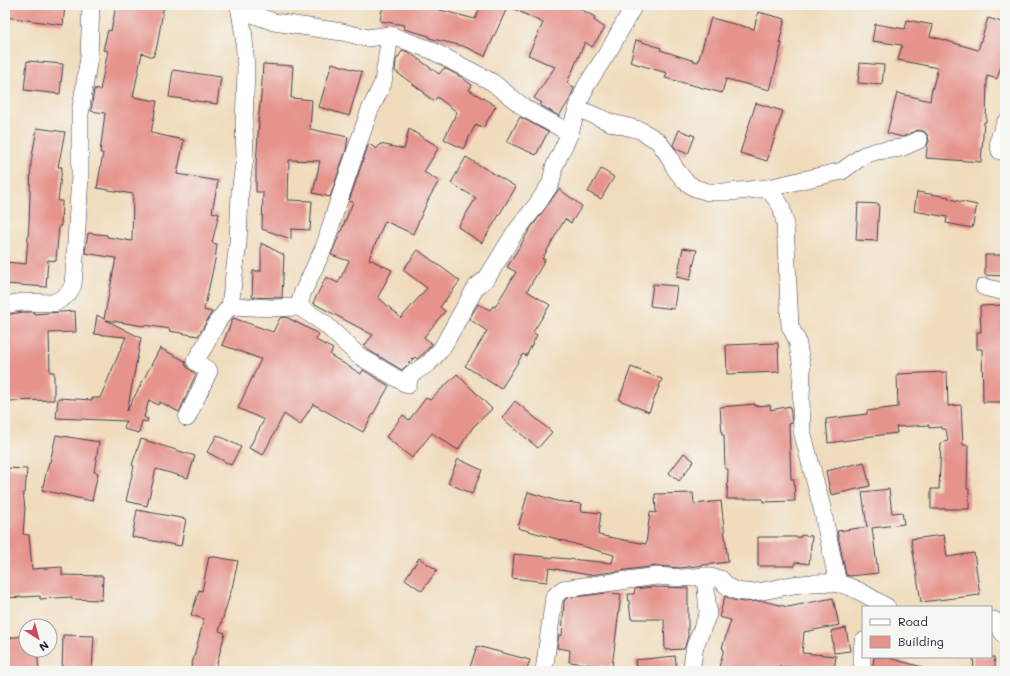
<svg xmlns="http://www.w3.org/2000/svg" width="1010" height="676" font-family="Mali,sans-serif">
<style>
.building{fill:#e6938c}
.lines{fill:none;stroke-linecap:round;stroke-linejoin:round}
.minor-casing{stroke:#413e4e;stroke-width:18}
.minor{stroke:#fff;stroke-width:17}
</style>
<rect width="100%" height="100%" fill="#f6f6f2"/>
<filter id="ink" filterUnits="userSpaceOnUse"><feTurbulence type="fractalNoise" baseFrequency=".025" numOctaves="2"/><feDisplacementMap in="SourceGraphic" scale="8" xChannelSelector="R" yChannelSelector="G"/><feConvolveMatrix kernelMatrix="1 2 1 2 8 2 1 2 1" color-interpolation-filters="sRGB"/></filter>
<filter id="wash" filterUnits="userSpaceOnUse"><feTurbulence type="fractalNoise" baseFrequency=".012" numOctaves="4" result="noise"/><feDisplacementMap in="SourceGraphic" scale="16" xChannelSelector="R" yChannelSelector="G"/><feGaussianBlur stdDeviation="0.9" result="paint"/><feColorMatrix in="noise" values="0 0 0 0 0 0 0 0 0 0 0 0 0 0 0 0 0 1.4 0 .05"/><feComposite in="paint" operator="in"/></filter>
<g filter="url(#wash)">
<rect width="100%" height="100%" fill="#f0dcbc"/>
<g id="blocks">
<!-- building -->
<g class="building">
<polygon points="5,5 65,5 63,25 5,17"/>
<polygon points="116,5 164,5 157,46 153,57 142,53 133,97 157,101 151,133 184,140 177,174 218,181 212,212 219,214 212,243 217,244 215,260 204,310 212,312 198,336 169,331 170,329 144,325 144,326 106,320 141,338 127,411 160,348 185,361 186,366 189,369 196,374 179,412 160,402 158,405 149,400 144,417 148,419 147,422 142,421 139,433 124,429 126,421 56,418 58,398 92,400 92,398 100,398 126,337 94,334 97,315 104,319 116,258 85,253 88,233 107,235 107,237 132,241 133,194 97,188 103,153 100,153 105,113 91,111 94,89 100,90 108,51 103,50 108,30 111,31"/>
<polygon points="383,5 433,5 432,8 475,19 481,5 573,5 595,17 594,20 605,28 592,47 585,42 567,83 574,88 569,101 559,116 540,105 542,103 534,98 555,67 528,55 543,23 508,6 485,56 463,46 429,38 429,36 404,29 405,25 380,21"/>
<polygon points="758,12 785,19 779,43 782,43 770,90 726,79 722,93 665,78 667,73 630,62 636,40 661,48 660,50 698,62 711,18 754,29"/>
<polygon points="988,18 1005,23 1005,53 997,79 987,76 986,122 984,122 981,162 926,158 927,146 929,141 928,136 925,132 920,130 915,131 902,137 887,133 897,93 930,101 931,93 938,68 898,60 902,45 872,41 875,24 905,29 907,20 933,25 930,36 978,50"/>
<polygon points="403,50 410,53 439,74 444,68 461,77 472,85 469,90 496,106 483,128 476,124 463,149 444,139 457,112 437,97 434,101 424,94 425,93 395,71 396,60"/>
<polygon points="27,61 63,64 60,94 24,90"/>
<polygon points="332,63 362,72 349,116 319,107"/>
<polygon points="860,63 884,65 882,85 858,83"/>
<polygon points="263,64 293,66 291,98 312,100 310,129 348,137 346,150 330,197 313,193 320,161 289,160 288,200 312,201 310,230 291,229 291,239 262,229 263,192 256,192 256,164 259,122 258,122 261,96"/>
<polygon points="173,70 221,77 217,104 169,97"/>
<polygon points="756,103 783,111 767,161 740,153"/>
<polygon points="520,117 548,132 536,155 507,142"/>
<polygon points="37,128 65,132 58,167 62,167 58,201 62,201 61,226 59,226 56,261 48,260 46,287 5,284 5,262 26,264 29,224 31,162"/>
<polygon points="409,129 439,147 424,172 439,181 429,198 413,234 385,221 369,259 392,270 378,297 401,318 427,288 403,270 418,250 460,281 440,307 445,311 424,337 432,344 422,355 417,359 415,357 402,370 370,351 364,346 373,335 313,303 326,277 338,283 349,261 331,255 353,202 349,201 368,146 369,144 377,149 380,144 404,149"/>
<polygon points="679,130 695,136 688,154 676,149 673,145"/>
<polygon points="466,157 516,187 482,243 458,227 476,198 451,183"/>
<polygon points="601,169 614,177 601,199 588,192"/>
<polygon points="559,189 582,206 571,223 565,219 542,259 545,260 527,291 550,305 533,332 537,335 526,356 523,354 501,389 465,366 468,362 487,331 469,319 478,304 490,310 493,306 495,307 516,272 507,267 531,228"/>
<polygon points="917,192 949,197 949,199 977,205 972,228 946,223 947,217 914,211"/>
<polygon points="858,203 879,204 877,241 856,240"/>
<polygon points="261,243 284,255 282,298 252,297 253,271 261,271"/>
<polygon points="683,248 697,250 690,280 677,277"/>
<polygon points="985,255 1005,255 1005,276 985,275"/>
<polygon points="653,284 677,286 674,309 650,306"/>
<polygon points="1005,305 1005,402 983,402 982,349 977,349 977,332 981,332 980,306"/>
<polygon points="75,311 76,332 49,333 50,372 54,372 54,400 5,401 5,315 23,312 34,312 34,314"/>
<polygon points="286,317 319,334 316,340 333,349 330,355 361,374 363,370 389,386 363,432 313,404 300,425 284,414 263,455 249,448 264,420 238,408 261,359 222,345 233,318 273,332 280,318"/>
<polygon points="778,343 779,372 727,374 726,345"/>
<polygon points="631,367 662,379 649,412 619,400"/>
<polygon points="947,372 948,406 961,405 963,445 968,445 967,489 969,489 969,509 931,509 931,489 939,489 941,443 948,441 946,429 941,429 941,427 929,428 929,425 896,427 897,433 864,437 864,438 828,443 826,419 867,414 867,411 898,407 897,374"/>
<polygon points="457,374 492,409 473,427 458,450 432,433 412,458 386,437 403,415 409,420 426,398 430,400"/>
<polygon points="515,401 552,432 538,448 502,418"/>
<polygon points="755,404 755,406 770,405 771,410 790,406 792,423 789,424 791,479 794,479 795,501 763,502 763,499 727,499 728,469 725,469 724,435 722,435 720,407"/>
<polygon points="56,435 99,442 94,472 98,473 92,501 42,490 49,462 50,462"/>
<polygon points="217,435 241,447 231,465 207,452"/>
<polygon points="141,439 195,456 188,478 156,469 147,506 126,501 134,466 132,465"/>
<polygon points="684,453 694,461 679,481 669,473"/>
<polygon points="458,459 482,470 472,494 448,483"/>
<polygon points="864,462 870,486 831,495 826,471"/>
<polygon points="5,468 27,469 25,493 23,493 25,508 23,534 29,535 32,569 62,567 62,575 103,576 102,600 71,599 71,597 40,599 40,596 5,598"/>
<polygon points="889,489 892,513 902,512 904,524 872,528 878,573 850,576 846,575 837,531 867,527 862,492"/>
<polygon points="528,492 557,501 582,504 581,511 601,513 598,535 646,544 650,512 656,513 655,494 693,493 694,504 721,501 728,562 680,568 656,566 589,575 549,568 547,582 512,578 514,554 612,563 614,555 518,528"/>
<polygon points="137,510 186,519 181,546 132,537"/>
<polygon points="801,535 812,536 809,564 795,562 795,566 758,566 758,537 801,537"/>
<polygon points="944,535 947,557 974,553 980,595 921,602 911,539"/>
<polygon points="209,556 238,561 232,588 219,631 225,633 215,671 190,671 204,619 191,615 199,590 202,591"/>
<polygon points="419,558 437,570 422,591 405,579"/>
<polygon points="651,587 688,588 688,636 684,649 665,650 664,619 631,619 628,594 634,594 635,589"/>
<polygon points="606,593 621,594 612,667 569,662 570,650 557,648 559,635 562,636 564,601 567,598"/>
<polygon points="725,596 733,600 743,602 763,601 788,607 833,598 839,625 804,632 802,653 836,656 834,671 817,671 779,666 778,671 718,671 724,649 722,648 731,620 719,617"/>
<polygon points="846,628 850,651 834,653 831,631"/>
<polygon points="63,635 94,636 92,671 62,671"/>
<polygon points="26,636 26,650 37,650 39,671 5,671 5,638"/>
<polygon points="477,646 530,660 526,671 483,671 470,667"/>
<polygon points="675,656 677,671 636,671 635,660"/>
<polygon points="874,657 885,657 922,667 921,671 872,671"/>
<polygon points="973,657 994,657 996,671 974,671"/>
</g>
</g>
</g>
<g filter="url(#ink)">
<use href="#blocks" fill-opacity="0" stroke="#413e4e" stroke-width="1"/>
<g class="lines">
<!-- minor casing -->
<g class="minor-casing">
<g id="minor">
<polyline points="239,8 252,14 274,22 342,32 367,38 390,35 431,50 492,82 526,109 570,133"/>
<polyline points="577,108 612,123 640,130 658,141 667,153 676,170 686,182 695,188 708,192 729,192 768,188 842,171 864,155 877,151 901,148 919,140"/>
<polyline points="1005,123 998,142 1000,151 1005,151"/>
<polyline points="768,188 781,206 785,223 790,326 797,340 802,368 801,400 802,431 822,508 838,584"/>
<polyline points="984,287 1005,292"/>
<polyline points="5,305 22,302 54,303 61,299 68,294 73,285 75,259 80,176 80,114 89,57 91,5"/>
<polyline points="230,306 272,308 299,307 324,323 359,356 408,385 410,375 429,363 442,348 476,287 487,278 514,234 538,203 551,183 554,167 570,133 577,108 586,86 611,47 634,5"/>
<polyline points="299,307 302,294 325,245 335,212 369,112 383,83 390,35"/>
<polyline points="187,418 209,371 195,361 204,347 217,322 230,306 238,243 240,192 245,157 244,124 246,70 244,37 239,5"/>
<polyline points="994,620 1005,636"/>
<path d="M 544,671 L 554,597 L 563,589 L 657,576 L 683,578 L 705,576 L 721,579 C 736,603 771,588 793,585 C 807,583 826,582 840,584 C 856,587 872,599 887,607"/>
<polyline points="691,671 695,646 708,614 705,576"/>
<polyline points="862,671 862,653 863,641"/>
</g>
</g>
<!-- minor -->
<use href="#minor" class="minor"/>
</g>
</g>
<!-- margin -->
<rect width="1010" height="676" fill="none" stroke="#f6f6f2" stroke-width="20"/>
<!-- legend -->
<rect x="862" y="606" width="130" height="52" fill="#f6f6f2" stroke="#a1a1a9"/>
<rect x="870" y="619" width="20" height="6" fill="#ffffff" stroke="#a1a1a9"/>
<text x="898" y="626" font-size="12" fill="#22223b">Road</text>
<rect x="870" y="636" width="20" height="12" fill="#e6938c" stroke="#a1a1a9"/>
<text x="898" y="646" font-size="12" fill="#22223b">Building</text>
<!-- north arrow -->
<g transform="translate(38 638) rotate(144)"><circle r="19" fill="#f6f6f2" stroke="#a1a1a9"/>
<path d="M0-3L7 15L0 10L-7 15Z" fill="#d1495b"/>
<text y="-6" font-size="11" font-weight="bold" text-anchor="middle" fill="#22223b">N</text>
</g>
</svg>
